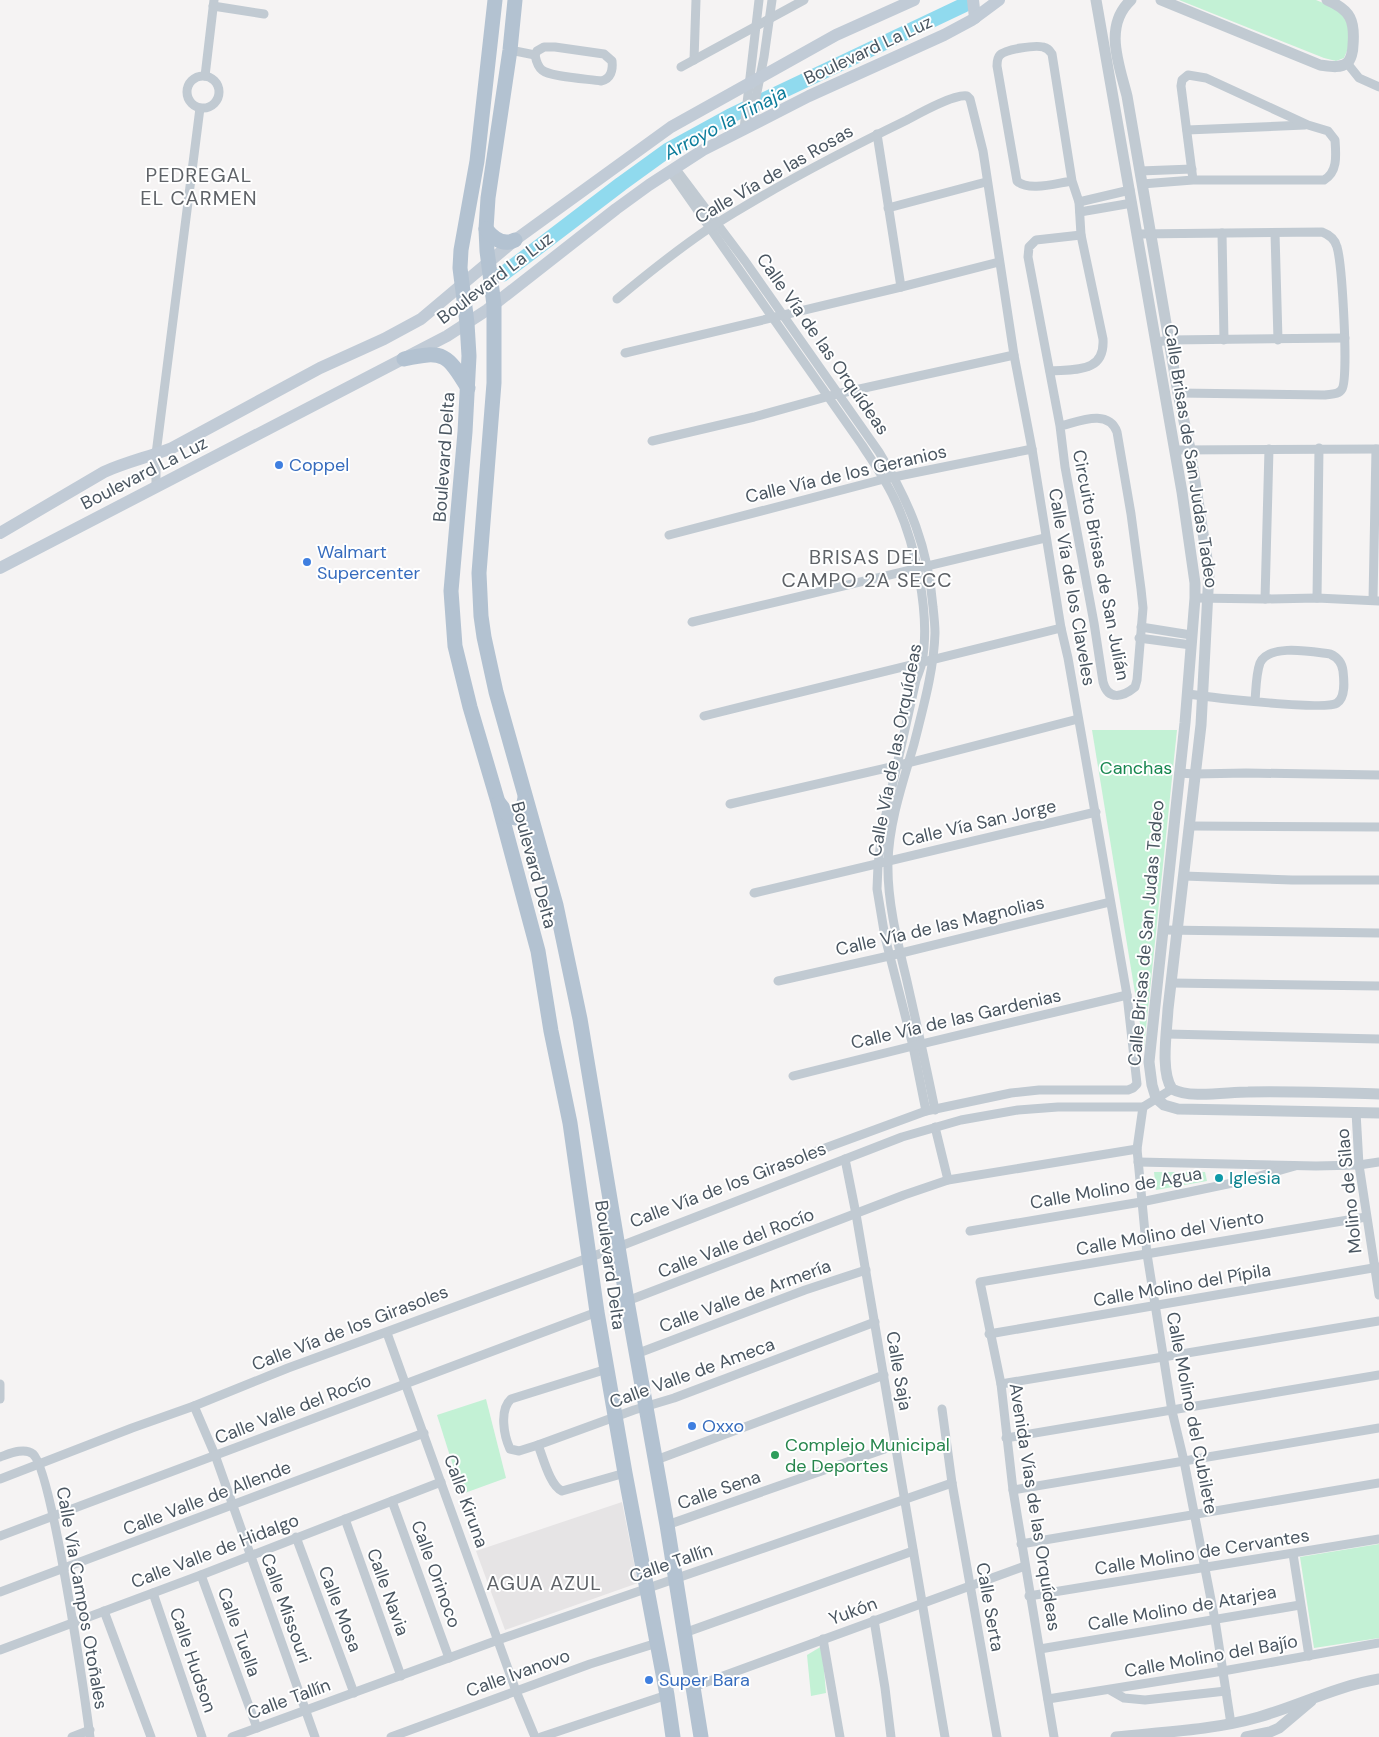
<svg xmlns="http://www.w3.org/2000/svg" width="1379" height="1737" font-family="'DM Sans',sans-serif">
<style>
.education{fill:#e6e4e5}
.green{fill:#c3f1d5}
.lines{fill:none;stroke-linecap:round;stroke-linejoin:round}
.stream{stroke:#90daee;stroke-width:2.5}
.river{stroke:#90daee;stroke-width:15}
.minor{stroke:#c1cad2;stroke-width:9}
.tertiary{stroke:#c1cad2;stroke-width:11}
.secondary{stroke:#c1cbd6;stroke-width:12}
.primary{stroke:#b3c2d1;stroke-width:15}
.shop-dot{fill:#3f7fe0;stroke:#fff;stroke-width:2}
.culture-dot{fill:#0f9aa8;stroke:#fff;stroke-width:2}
.leisure-dot{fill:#2e9e5b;stroke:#fff;stroke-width:2}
.labels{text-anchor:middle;stroke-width:4;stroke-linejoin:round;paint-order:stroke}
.street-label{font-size:18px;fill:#4a5661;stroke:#fff}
.shop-label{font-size:18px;fill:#366cbe;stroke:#fff;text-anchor:start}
.park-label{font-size:18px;fill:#17864f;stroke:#fff}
.culture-label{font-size:18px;fill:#0d838f;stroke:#fff;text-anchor:start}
.leisure-label{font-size:18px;fill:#27864d;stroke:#fff;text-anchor:start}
.water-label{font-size:19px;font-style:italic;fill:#0c7c9b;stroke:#fff}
.quarter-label{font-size:20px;letter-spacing:1px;fill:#5f6368;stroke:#fff}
</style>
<rect width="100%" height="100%" fill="#f5f3f3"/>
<!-- education -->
<polygon class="education" points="622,1502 638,1583 505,1630 476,1551"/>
<!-- green -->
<g class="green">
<polygon points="1179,0 1316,0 1338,9 1348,23 1349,46 1344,58 1336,61 1324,58"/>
<polygon points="1092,730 1177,730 1144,1048"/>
<polygon points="1154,1172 1205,1172 1207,1181 1156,1190"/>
<polygon points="486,1399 506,1478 462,1494 437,1415"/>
<polygon points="1379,1544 1379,1638 1314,1648 1300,1557"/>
<polygon points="822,1646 826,1693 811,1696 807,1655"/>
</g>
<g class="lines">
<!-- stream -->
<polyline class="stream" points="963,0 964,5"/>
<!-- river -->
<polyline class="river" points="503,274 621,184 668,150 730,116 964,5"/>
<!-- minor -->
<g class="minor">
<polyline points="213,6 264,14"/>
<path d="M 544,47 L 555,47 L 604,54 L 612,61 C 613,70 611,79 601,81 C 589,79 550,77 542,70 C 537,66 536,60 535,55 L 537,51 Z"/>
<polyline points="510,50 535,55"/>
<polyline points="694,60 696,0"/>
<polyline points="1347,63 1359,78 1379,87"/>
<polyline points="681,67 804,0"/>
<circle cx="203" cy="92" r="16"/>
<polyline points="205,76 214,0"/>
<polyline points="754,123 756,97 764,57 772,0"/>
<polyline points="744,129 759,0"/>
<polyline points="1187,130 1305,125"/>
<polyline points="877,134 901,287"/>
<path d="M 675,168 L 745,261 L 879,452 C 910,503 928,547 933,607 C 934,616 935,625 935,633 C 934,670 923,708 914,744 C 903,782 889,822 888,862 C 887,900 897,940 906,977 C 916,1021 926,1065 935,1110"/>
<path d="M 670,171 L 862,445 C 873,462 885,479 894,498 C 915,541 931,614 922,662 C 921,668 918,674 916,680 L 882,832 L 878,865 L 877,889 L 885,937 L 913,1046 L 926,1111"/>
<polyline points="1140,171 1192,169"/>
<path d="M 1142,184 L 1193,180 L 1324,180 C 1338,172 1336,155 1335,140 L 1328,131 L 1308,125 L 1206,78 L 1188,75 L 1182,80 L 1181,86 L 1193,180"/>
<polyline points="1079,202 1130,190"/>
<polyline points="888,208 986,182"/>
<polyline points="1080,212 1132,203"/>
<polyline points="1222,233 1224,340"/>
<polyline points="1275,233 1278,340"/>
<path d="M 1138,234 L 1322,232 C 1330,235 1335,239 1337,247 C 1342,264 1349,378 1342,389 C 1339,395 1331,394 1325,395 L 1178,393"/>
<path d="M 617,299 C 647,274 678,249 711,227 C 774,187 841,152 907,120 C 920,113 954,94 967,96 L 970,99 L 983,151 L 1014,355 L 1032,449 L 1061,628 L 1068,658 L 1127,995 L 1137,1084 L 1133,1088 L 1128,1090 L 1039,1090 L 1011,1093 L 926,1111 L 817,1151"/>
<polyline points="1157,342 1170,340 1345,338"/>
<polyline points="625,353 901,287 999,262"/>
<path d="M 1050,371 C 1076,369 1105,373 1103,339 L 1081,235 L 1079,202 L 1072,181 L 1052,54 C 1049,50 1048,48 1043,47 C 1035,45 1006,49 1000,55 C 997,58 997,62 997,66 L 1017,181 C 1028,192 1057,183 1072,181"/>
<path d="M 1060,426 C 1078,422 1108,408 1117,432 L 1131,514 L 1141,589 L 1143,608 L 1137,680 L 1135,687 C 1123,697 1108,701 1103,682 L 1094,623 L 1065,467 L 1060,426 L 1028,257 L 1029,247 L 1036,240 L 1081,235"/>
<polyline points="652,441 754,417 837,394 1014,355"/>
<polyline points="1175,450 1379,449"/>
<polyline points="156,486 156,454 200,108"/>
<polyline points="669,535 884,479 1032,449"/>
<polyline points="1195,598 1265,599 1317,598 1379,601"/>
<polyline points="1317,598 1319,448"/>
<polyline points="1265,599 1269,449"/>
<polyline points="1373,600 1376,449"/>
<polyline points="692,622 1045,538"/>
<polyline points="1141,627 1191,635"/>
<polyline points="1139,638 1191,645"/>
<path d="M 1188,694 C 1208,697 1326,711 1337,703 C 1346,697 1344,680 1343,671 C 1342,663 1337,657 1330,654 C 1313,652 1269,643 1260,663 C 1256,674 1256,689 1255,701"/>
<polyline points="704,716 1061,628"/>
<polyline points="1179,773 1195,774 1246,773 1379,775"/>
<polyline points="730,804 908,763 1078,719"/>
<polyline points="1190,826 1379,827"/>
<polyline points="1184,876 1292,880 1379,880"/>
<polyline points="754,893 1096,812"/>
<polyline points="1164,930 1379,933"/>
<polyline points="778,981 889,956 1110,902"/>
<polyline points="1172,983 1379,986"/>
<polyline points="1167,1034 1379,1039"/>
<polyline points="793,1076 913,1046 1127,995"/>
<polyline points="1143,1107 1137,1149 1147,1254 1172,1411 1184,1461 1215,1620 1231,1724"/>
<polyline points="1356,1112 1359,1165 1379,1295"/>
<polyline points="935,1127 948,1180"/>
<polyline points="845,1159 856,1214 945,1737"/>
<polyline points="1138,1162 1316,1166 1359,1165 1379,1162"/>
<polyline points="970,1231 1141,1202 1242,1181 1295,1166"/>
<polyline points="627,1301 904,1195 948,1180 1137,1149"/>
<polyline points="387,1333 516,1691 535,1737"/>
<polyline points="989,1334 1379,1267"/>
<polyline points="636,1354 805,1290 866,1270"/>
<path d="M 607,1369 L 511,1399 C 499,1410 504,1436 510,1449 L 519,1451 L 538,1445 L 634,1410 L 674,1398 L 875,1322"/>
<polyline points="0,1384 0,1399"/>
<polyline points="1001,1384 1379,1321"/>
<polyline points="194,1406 215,1455 315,1737"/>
<polyline points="942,1409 952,1483 997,1737"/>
<polyline points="1006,1438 1379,1375"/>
<path d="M 538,1445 C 543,1457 550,1486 562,1491 L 625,1473"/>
<path d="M 0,1457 C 9,1454 24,1447 33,1454 C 52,1470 85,1698 90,1737"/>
<polyline points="656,1460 884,1375"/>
<polyline points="0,1479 132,1428 194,1406 288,1368 618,1247 902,1137 961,1120 1018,1110 1058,1107 1143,1107 1172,1089"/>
<polyline points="1013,1490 1379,1428"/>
<polyline points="392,1501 449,1658"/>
<polyline points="345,1519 401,1676"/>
<polyline points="667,1525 896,1445"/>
<polyline points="0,1536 597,1312"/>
<polyline points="296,1537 354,1693"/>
<polyline points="1021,1544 1379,1483"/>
<polyline points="1293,1554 1309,1656"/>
<polyline points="201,1575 257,1728"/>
<polyline points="0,1592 424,1433"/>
<polyline points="153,1593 202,1737"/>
<polyline points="1029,1596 1379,1539"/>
<polyline points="104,1611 151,1737"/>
<polyline points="874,1620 885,1688 891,1737"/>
<polyline points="684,1633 913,1551"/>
<polyline points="823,1639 840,1737"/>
<polyline points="1040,1649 1300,1605"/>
<polyline points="0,1650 201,1575 441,1482"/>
<polyline points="693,1687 1025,1566"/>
<polyline points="1110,1690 1124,1698 1145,1700 1226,1691"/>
<polyline points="1048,1699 1223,1671 1379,1643"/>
<polyline points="72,1737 90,1730"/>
<polyline points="232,1737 498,1640 952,1483"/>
<polyline points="391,1737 590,1664 657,1643"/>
<polyline points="541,1737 667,1695"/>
<polyline points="1054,1737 1013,1490 1001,1384 980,1282 1366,1217"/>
</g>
<!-- tertiary -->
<g class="tertiary">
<polyline points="1096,0 1182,492 1195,583 1195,598 1185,723 1149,1062 1152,1085 1156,1098 1164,1105 1178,1109 1379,1113"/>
<path d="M 1131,0 C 1103,26 1119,64 1127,96 L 1178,393 L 1190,449 L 1209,572 L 1201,725 L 1168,1009 C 1167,1030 1160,1072 1172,1089 C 1190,1099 1227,1092 1248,1092 C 1292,1091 1335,1093 1379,1094"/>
<path d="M 1161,0 L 1320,65 C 1328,66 1340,69 1347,63 C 1351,60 1353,51 1353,45 C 1355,21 1351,10 1327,0"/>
<path d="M 1116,1737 C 1164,1732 1214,1730 1259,1717 C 1300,1705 1337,1686 1379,1679"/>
<polyline points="1246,1737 1270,1732 1279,1728 1311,1701"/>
</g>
<!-- secondary -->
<g class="secondary">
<polyline points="973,0 975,18"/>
<path d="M 0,533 L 104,472 C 126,462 149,457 172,448 L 320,368 L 384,339 L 421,319 L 515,240 L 671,127 L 836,35 L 914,0"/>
<polyline points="0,568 447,336 487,310 616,209 649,185 703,150 809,96 944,35 972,20 999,0"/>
</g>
<!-- primary -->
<g class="primary">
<polyline points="495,0 477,161 461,250 460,268 467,323 469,356 465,432 451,591 455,646 470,707 498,802 538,951 551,1031 570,1123 597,1312 625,1473 667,1695 673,1737"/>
<polyline points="515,0 510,50 488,198 486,229 487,251 494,305 494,383 479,573 481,616 484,637 496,692 556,905 580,1019 627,1301 667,1525 701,1737"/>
<path d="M 486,229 C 493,238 503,246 515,240"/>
<path d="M 404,359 C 444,350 447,354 468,388"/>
<polyline points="499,803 509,816 515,818 522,812 525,798"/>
</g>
</g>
<!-- markers -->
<g class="shop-dot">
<circle cx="279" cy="465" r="5"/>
<circle cx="307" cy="562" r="5"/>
<circle cx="692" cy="1426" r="5"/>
<circle cx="649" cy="1680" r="5"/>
</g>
<circle class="culture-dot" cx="1219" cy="1178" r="5"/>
<circle class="leisure-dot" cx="775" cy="1455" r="5"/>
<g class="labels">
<!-- street labels -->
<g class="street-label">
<text transform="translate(868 50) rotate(-25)" y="6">Boulevard La Luz</text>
<text transform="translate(774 174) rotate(-30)" y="6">Calle Vía de las Rosas</text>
<text transform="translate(495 278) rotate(-37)" y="6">Boulevard La Luz</text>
<text transform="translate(823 344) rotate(55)" y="6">Calle Vía de las Orquídeas</text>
<text transform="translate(1191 456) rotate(81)" y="6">Calle Brisas de San Judas Tadeo</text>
<text transform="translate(444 457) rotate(-86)" y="6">Boulevard Delta</text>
<text transform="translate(144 473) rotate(-27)" y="6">Boulevard La Luz</text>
<text transform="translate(846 474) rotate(-13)" y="6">Calle Vía de los Geranios</text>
<text transform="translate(1101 565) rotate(79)" y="6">Circuito Brisas de San Julián</text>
<text transform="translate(1072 587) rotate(80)" y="6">Calle Vía de los Claveles</text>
<text transform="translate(895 750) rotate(-79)" y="6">Calle Vía de las Orquídeas</text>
<text transform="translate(979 823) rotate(-13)" y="6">Calle Vía San Jorge</text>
<text transform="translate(534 865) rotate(75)" y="6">Boulevard Delta</text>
<text transform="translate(940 926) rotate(-13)" y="6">Calle Vía de las Magnolias</text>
<text transform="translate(1146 933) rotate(-85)" y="6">Calle Brisas de San Judas Tadeo</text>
<text transform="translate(956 1019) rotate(-13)" y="6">Calle Vía de las Gardenias</text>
<text transform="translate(728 1185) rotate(-21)" y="6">Calle Vía de los Girasoles</text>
<text transform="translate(1116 1188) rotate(-10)" y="6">Calle Molino de Agua</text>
<text transform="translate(1349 1191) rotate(-96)" y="6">Molino de Silao</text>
<text transform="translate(1170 1233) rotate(-10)" y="6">Calle Molino del Viento</text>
<text transform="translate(736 1243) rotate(-21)" y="6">Calle Valle del Rocío</text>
<text transform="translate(610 1265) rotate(82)" y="6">Boulevard Delta</text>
<text transform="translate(1182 1285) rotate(-10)" y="6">Calle Molino del Pípila</text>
<text transform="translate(745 1296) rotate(-20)" y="6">Calle Valle de Armería</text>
<text transform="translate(350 1328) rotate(-21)" y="6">Calle Vía de los Girasoles</text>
<text transform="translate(899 1371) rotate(80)" y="6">Calle Saja</text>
<text transform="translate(692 1373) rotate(-20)" y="6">Calle Valle de Ameca</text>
<text transform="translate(293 1409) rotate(-21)" y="6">Calle Valle del Rocío</text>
<text transform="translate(1192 1413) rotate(79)" y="6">Calle Molino del Cubilete</text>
<text transform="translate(719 1490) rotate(-19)" y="6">Calle Sena</text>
<text transform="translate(207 1498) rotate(-21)" y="6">Calle Valle de Allende</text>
<text transform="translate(466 1501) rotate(70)" y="6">Calle Kiruna</text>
<text transform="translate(1035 1507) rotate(81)" y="6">Avenida Vías de las Orquídeas</text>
<text transform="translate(215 1551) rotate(-21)" y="6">Calle Valle de Hidalgo</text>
<text transform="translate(1202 1552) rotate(-9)" y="6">Calle Molino de Cervantes</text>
<text transform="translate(671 1563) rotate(-19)" y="6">Calle Tallín</text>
<text transform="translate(436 1574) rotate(70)" y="6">Calle Orinoco</text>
<text transform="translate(388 1592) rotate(70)" y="6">Calle Navia</text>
<text transform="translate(82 1598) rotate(80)" y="6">Calle Vía Campos Otoñales</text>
<text transform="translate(990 1607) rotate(80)" y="6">Calle Serta</text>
<text transform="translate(286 1608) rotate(70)" y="6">Calle Missouri</text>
<text transform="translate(1182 1608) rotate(-10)" y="6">Calle Molino de Atarjea</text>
<text transform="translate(340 1609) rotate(69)" y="6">Calle Mosa</text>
<text transform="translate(853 1611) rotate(-20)" y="6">Yukón</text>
<text transform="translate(239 1632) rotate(70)" y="6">Calle Tuella</text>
<text transform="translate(1211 1656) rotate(-10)" y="6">Calle Molino del Bajío</text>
<text transform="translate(193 1660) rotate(71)" y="6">Calle Hudson</text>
<text transform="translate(518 1673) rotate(-20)" y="6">Calle Ivanovo</text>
<text transform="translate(289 1699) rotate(-20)" y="6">Calle Tallín</text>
</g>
<!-- shop labels -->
<g class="shop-label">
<text x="289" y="471">Coppel</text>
<text x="317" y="558">Walmart<tspan x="317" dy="21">Supercenter</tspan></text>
<text x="702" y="1432">Oxxo</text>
<text x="659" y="1686">Super Bara</text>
</g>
<!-- park labels -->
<g class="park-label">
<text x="1136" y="774">Canchas</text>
</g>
<!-- culture labels -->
<g class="culture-label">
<text x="1229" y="1184">Iglesia</text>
</g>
<!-- leisure labels -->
<g class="leisure-label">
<text x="785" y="1451">Complejo Municipal<tspan x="785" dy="21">de Deportes</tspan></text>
</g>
<!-- water labels -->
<g class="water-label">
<text transform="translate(725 122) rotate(-28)" y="7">Arroyo la Tinaja</text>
</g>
<!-- quarter labels -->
<g class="quarter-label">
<text x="199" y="182">PEDREGAL<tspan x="199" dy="23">EL CARMEN</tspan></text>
<text x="867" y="564">BRISAS DEL<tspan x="867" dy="23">CAMPO 2A SECC</tspan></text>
<text x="544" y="1590">AGUA AZUL</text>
</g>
</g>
</svg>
